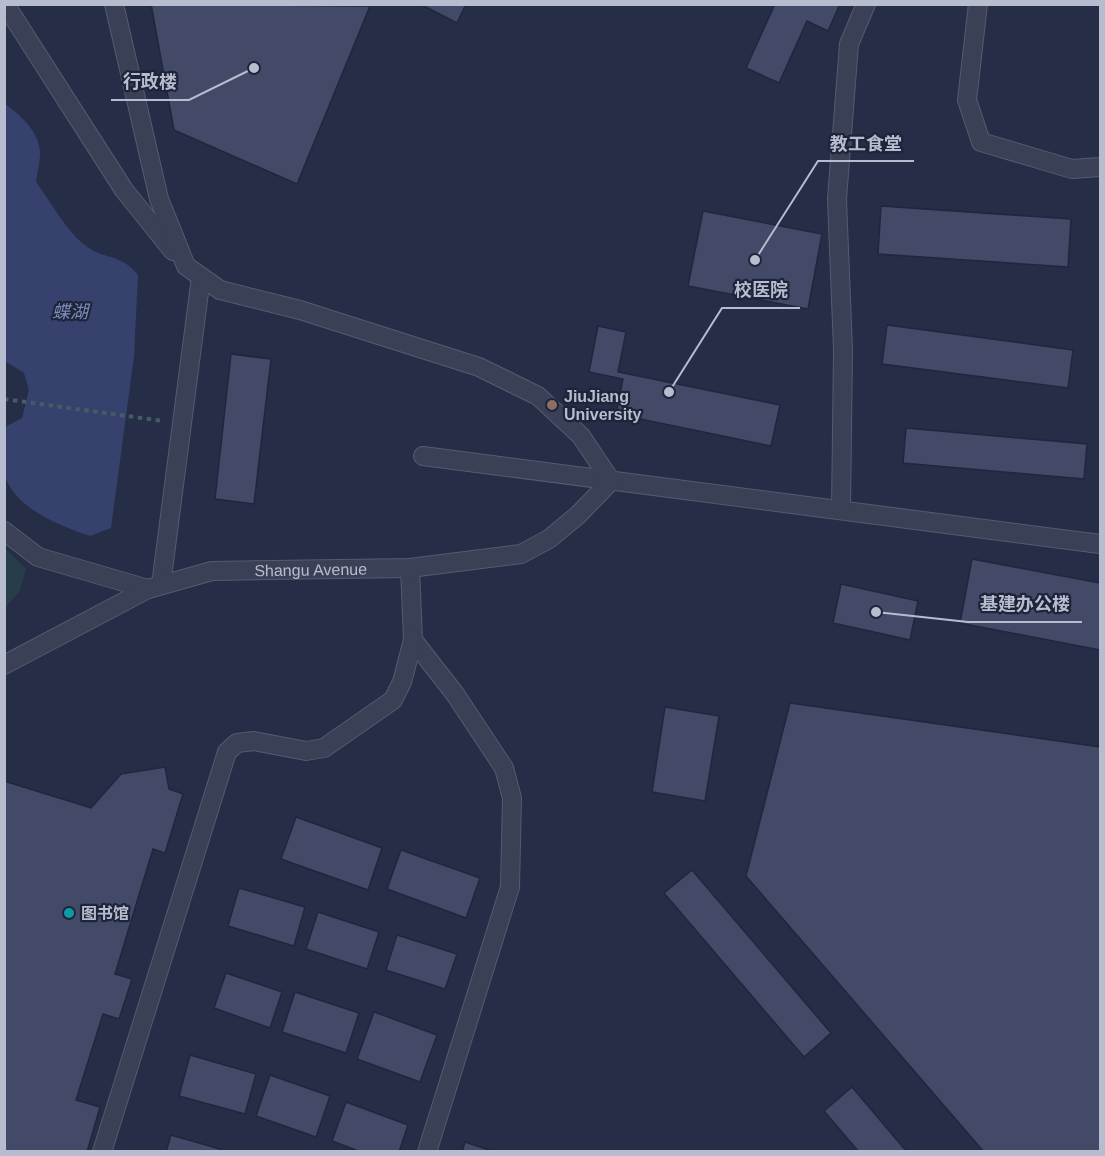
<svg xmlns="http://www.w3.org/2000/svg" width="1105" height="1156" font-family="Arial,'Noto Sans SC',sans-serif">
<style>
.green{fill:#273e48}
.water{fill:#36426d}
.building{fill:#424a67;stroke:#20273d;stroke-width:1.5}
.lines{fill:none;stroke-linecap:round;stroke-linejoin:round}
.minor-casing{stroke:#555b70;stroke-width:20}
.path{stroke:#465b63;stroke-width:4;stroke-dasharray:4.5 4.5;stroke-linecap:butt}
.minor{stroke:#3a4056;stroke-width:18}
.education-dot{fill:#8d6e63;stroke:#1e253b;stroke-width:2}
.culture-dot{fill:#0f9aa8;stroke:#1e253b;stroke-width:2}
.labels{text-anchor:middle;stroke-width:4.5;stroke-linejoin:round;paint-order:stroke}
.poi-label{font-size:16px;font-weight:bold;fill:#b8bccf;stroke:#1e253b;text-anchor:start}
.street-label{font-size:16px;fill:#b8bccf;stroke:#1e253b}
.water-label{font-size:18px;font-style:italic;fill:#7c8bb9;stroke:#1e253b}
.leader{fill:none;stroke:#b8bccf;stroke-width:2}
.callout-dot{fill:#b8bccf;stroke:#1e253b;stroke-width:2}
.callout-label{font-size:18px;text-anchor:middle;font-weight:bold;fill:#b8bccf;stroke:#1e253b;stroke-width:4.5;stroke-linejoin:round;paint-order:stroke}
</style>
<rect width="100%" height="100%" fill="#252d47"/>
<!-- green -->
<polygon class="green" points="5,548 26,569 20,591 5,608"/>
<!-- water -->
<path class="water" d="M 5,104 C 20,114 40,133 40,153 C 40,163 37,173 36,182 C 51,202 66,231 86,246 C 106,261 119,252 138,275 L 134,356 L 111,528 L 90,536 C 60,526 19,510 6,479 C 0,466 4,441 5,427 L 22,418 L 29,390 L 24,373 L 5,361 Z"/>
<!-- building -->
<g class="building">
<polygon points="151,4 370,6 297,184 174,130"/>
<polygon points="420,4 466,4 457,23"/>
<polygon points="775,4 840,4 828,31 807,21 779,83 746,68"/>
<polygon points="881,206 1071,219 1068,267 878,254"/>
<polygon points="703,211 822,234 808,309 688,286"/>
<polygon points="887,325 1073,350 1068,388 882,364"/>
<polygon points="598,326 626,332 618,372 780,405 771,446 616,414 623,379 589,372"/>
<polygon points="231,354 271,359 254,504 215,499"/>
<polygon points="906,428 1087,444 1084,479 903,463"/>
<polygon points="972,559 1100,583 1100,650 960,623"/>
<polygon points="841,584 918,601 910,640 833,623"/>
<polygon points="790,703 1100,747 1100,1152 984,1152 746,876"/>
<polygon points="665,707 719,716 705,801 652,792"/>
<polygon points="165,767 169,789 183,794 165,853 153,849 115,974 132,979 119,1019 103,1014 76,1100 100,1107 87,1152 4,1152 4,781 91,808 121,774"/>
<polygon points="296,817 382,848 368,890 281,859"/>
<polygon points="401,850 480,878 466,918 387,889"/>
<polygon points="692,870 831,1033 804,1057 664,893"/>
<polygon points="239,888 305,907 294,946 228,926"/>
<polygon points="318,912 379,932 367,969 306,949"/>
<polygon points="397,935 457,954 445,989 386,970"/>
<polygon points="226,973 282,992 270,1028 214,1008"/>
<polygon points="295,992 359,1013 346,1053 282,1032"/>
<polygon points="374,1012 437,1035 420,1082 357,1059"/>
<polygon points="190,1055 256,1074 245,1114 179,1096"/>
<polygon points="270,1075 330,1096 316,1137 256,1116"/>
<polygon points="852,1087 907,1152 859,1152 824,1111"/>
<polygon points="346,1102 408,1125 399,1152 361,1152 332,1141"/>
<polygon points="171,1135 223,1150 223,1152 166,1152"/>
<polygon points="465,1142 495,1152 462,1152"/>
</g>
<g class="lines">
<!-- minor casing -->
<g class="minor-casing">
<g id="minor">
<polyline points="5,4 124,190 173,251"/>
<polyline points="978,4 967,100 981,142 1072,169 1100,167"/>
<polyline points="423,456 1100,544"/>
<polyline points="841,510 843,350 837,199 849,44 866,4"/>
<polyline points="4,531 38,557 148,589"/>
<polyline points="410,568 413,640 455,694 504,768 512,798 510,887 427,1152"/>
<polyline points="161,585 201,277"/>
<path id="s1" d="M 4,665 L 148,589 L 212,571 L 410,568 L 521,554 L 549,539 L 578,515 L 611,481 L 581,436 L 538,396 L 479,367 L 300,310 L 220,290 L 186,266 L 159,199 L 114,4"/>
<polyline points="102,1152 227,752 237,743 254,741 306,751 324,748 393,700 402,682 413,640"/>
</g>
</g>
<!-- path -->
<polyline class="path" points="4,399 163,421"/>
<!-- minor -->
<use href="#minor" class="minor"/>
</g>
<!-- markers -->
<circle class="education-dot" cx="552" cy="405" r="6"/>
<circle class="culture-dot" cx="69" cy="913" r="6"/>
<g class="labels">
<!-- poi labels -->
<g class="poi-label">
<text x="564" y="402">JiuJiang<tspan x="564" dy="18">University</tspan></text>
<text x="81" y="919">图书馆</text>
</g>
<!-- street labels -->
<g class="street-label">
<text dy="6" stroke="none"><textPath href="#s1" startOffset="328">Shangu Avenue</textPath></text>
</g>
<!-- water labels -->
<g class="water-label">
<text x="70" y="318">蝶湖</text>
</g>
</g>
<!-- callouts -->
<path class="leader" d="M254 68L189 100H111M755 260L818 161H914M669 392L722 308H800M876 612L968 622H1082"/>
<g class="callout-dot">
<circle cx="254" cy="68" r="6"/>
<circle cx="755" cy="260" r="6"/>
<circle cx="669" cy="392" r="6"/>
<circle cx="876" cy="612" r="6"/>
</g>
<g class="callout-label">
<text x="150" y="88">行政楼</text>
<text x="866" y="150">教工食堂</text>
<text x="761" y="296">校医院</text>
<text x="1025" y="610">基建办公楼</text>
</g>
<!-- border -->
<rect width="1105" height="1156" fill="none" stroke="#b8bccf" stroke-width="12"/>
</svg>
